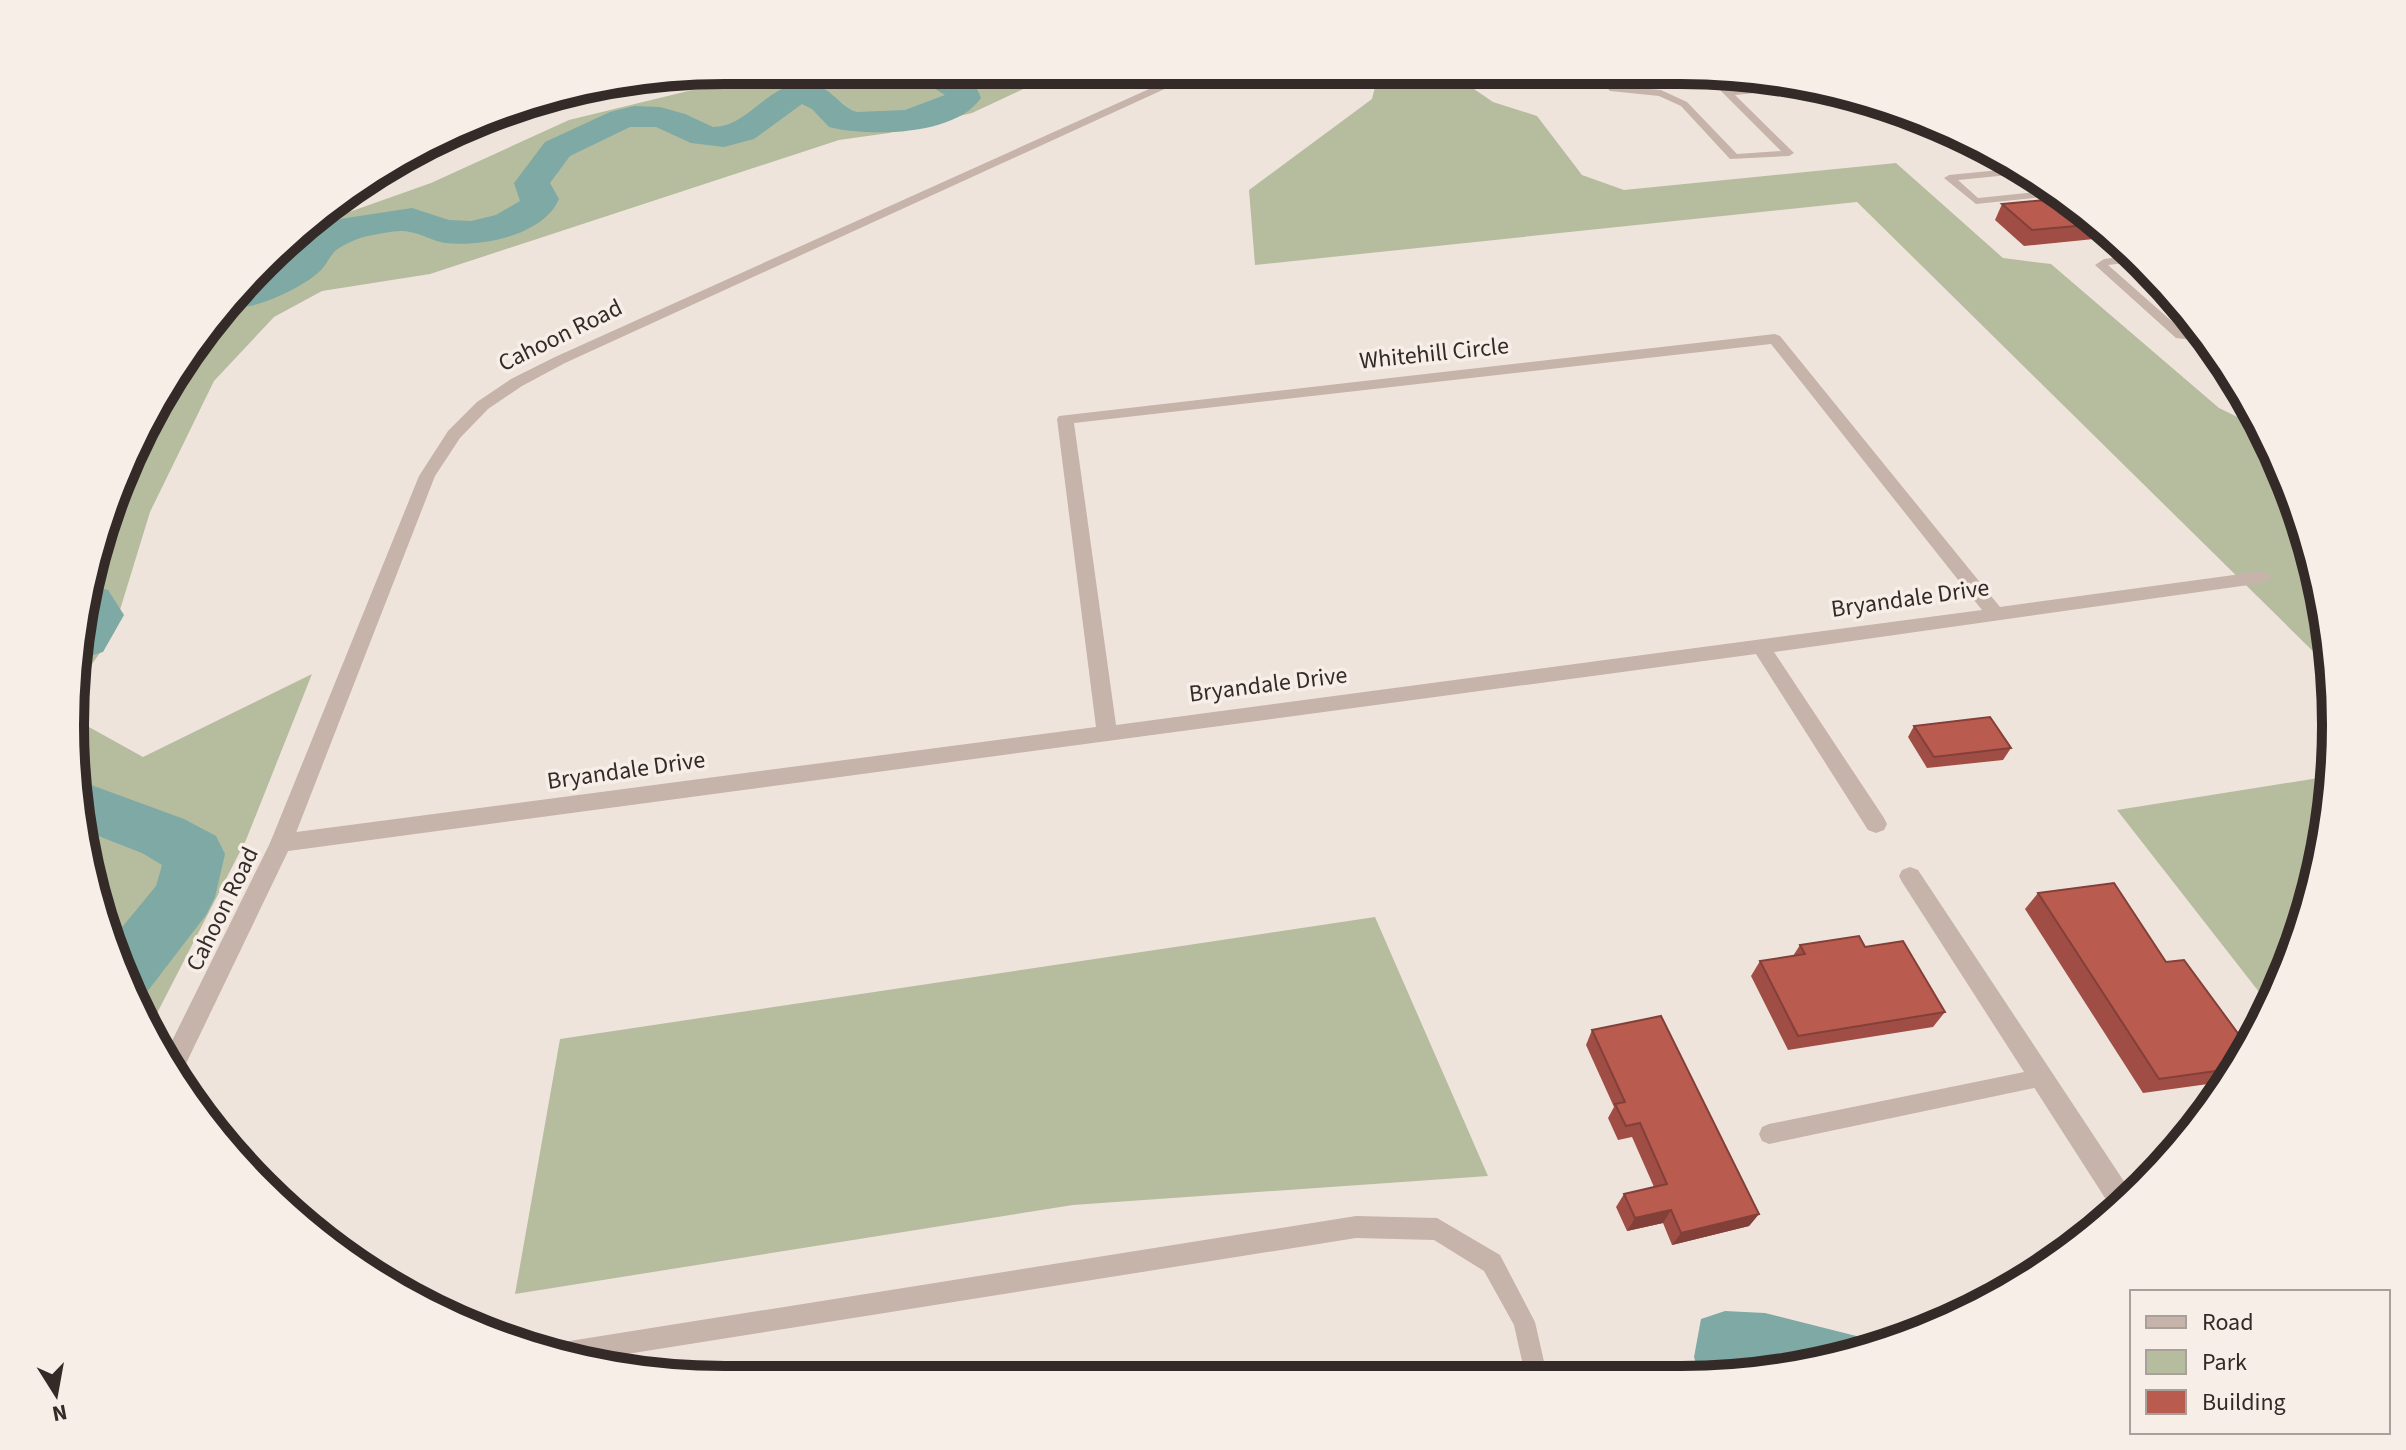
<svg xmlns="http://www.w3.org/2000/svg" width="2406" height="1450" font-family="'Source Sans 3',sans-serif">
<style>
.green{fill:#b6bd9e}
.water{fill:#7ea9a5}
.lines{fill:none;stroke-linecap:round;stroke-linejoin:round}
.river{fill:#7ea9a5;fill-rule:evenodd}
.service{fill:#c6b3a9;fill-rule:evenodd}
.minor{fill:#c6b3a9;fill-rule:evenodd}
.tertiary{fill:#c6b3a9;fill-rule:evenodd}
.wall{fill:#a04e45}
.shaded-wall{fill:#824038}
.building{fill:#ba5b50;stroke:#824038;stroke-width:2}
.labels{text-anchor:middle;stroke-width:7;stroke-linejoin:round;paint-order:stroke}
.street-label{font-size:24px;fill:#342a28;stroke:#f7eee8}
.rim{fill:none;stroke:#342a28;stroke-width:10}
</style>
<rect width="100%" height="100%" fill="#efe4dc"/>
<!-- green -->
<g class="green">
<polygon points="867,70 1036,70 1032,85 972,113 889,133 839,140 430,274 322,291 274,317 214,381 150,512 112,636 77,685 105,515 205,327 304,228 431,183 569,120 758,74"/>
<path d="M 1379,71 L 1455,71 L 1455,76 L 1493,102 L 1537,116 L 1582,175 L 1624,190 L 1896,163 L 2003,258 L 2051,264 L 2219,408 L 2262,429 L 2286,475 L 2300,519 L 2292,525 C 2325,553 2326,626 2330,668 L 1857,202 L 1255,265 L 1249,190 L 1372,99 Z"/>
<polygon points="312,674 246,840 152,1023 105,936 70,725 71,717 143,757"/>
<polygon points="2331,776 2323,853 2286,976 2270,1006 2117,810"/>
<polygon points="1375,917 1488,1176 1073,1205 515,1294 560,1039"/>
</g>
<!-- water -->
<polygon class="water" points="1725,1311 1765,1313 1892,1345 1724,1379 1701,1379 1694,1357 1701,1319"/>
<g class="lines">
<!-- river -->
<g class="river">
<path d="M 911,70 C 937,70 971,67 981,98 C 955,136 869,137 829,127 L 812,109 L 802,104 L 754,139 L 724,147 L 691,143 L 656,127 L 630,127 L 570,156 L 550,183 L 559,199 C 543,236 481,247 445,243 C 433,241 422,234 410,232 C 398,229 380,234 368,236 C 358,238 342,245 335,251 C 329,257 326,266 320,271 C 301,289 250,313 225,307 L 254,278 L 292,255 L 307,235 L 340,219 L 412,208 L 449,220 L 471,221 L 496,215 L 520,201 L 514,183 L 545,142 L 610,112 L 634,106 L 660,107 L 685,114 L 713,127 C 750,127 768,80 809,84 C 832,86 840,108 857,112 L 905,110 L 945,95 L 916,77 Z"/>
<polygon points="93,586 108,590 124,615 103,652 84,658 81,657"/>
<polygon points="83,782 184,819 216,836 225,854 215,897 206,915 147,992 137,996 109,943 156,886 162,865 142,853 88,832 80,783"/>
</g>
<!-- service -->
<g class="service">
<polygon points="1592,71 1601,71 1616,86 1661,90 1687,102 1737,154 1781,151 1701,71 1711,71 1730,90 1793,85 1808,88 1735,95 1794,153 1789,156 1730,159 1681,106 1659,96 1610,91"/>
<polygon points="1862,99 1880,102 1928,123 1916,125 1863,102"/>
<polygon points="2020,168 2029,173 1958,180 1978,198 2057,190 2063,195 1976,204 1944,178 1949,175"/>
<polygon points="2136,255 2142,261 2108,265 2184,332 2204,335 2210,342 2176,338 2095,265 2104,259"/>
<polygon points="2235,379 2239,386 2230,391 2222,391 2222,385"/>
<polygon points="2039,1069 2046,1072 2049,1078 2046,1084 2039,1087 1769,1144 1762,1141 1759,1134 1762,1127 1769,1124"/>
<polygon points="1356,1216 1437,1218 1500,1255 1535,1322 1548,1379 1526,1379 1514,1325 1484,1271 1434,1240 1356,1238 589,1360 547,1352 549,1346 557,1343"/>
</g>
<!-- minor -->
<g class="minor">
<path d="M 1775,334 L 1780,336 L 2000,607 L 2263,571 L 2272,577 L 2263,583 L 1774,652 L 1884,818 L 1887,824 L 1884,830 L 1876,833 L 1868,830 L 1756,654 L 281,852 L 273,849 L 270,843 L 273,837 L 281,834 L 1096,727 L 1057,419 L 1059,416 ZM 1771,344 L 1982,610 L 1116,725 L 1074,423 Z"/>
<polygon points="1910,867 1918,870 2133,1195 2114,1212 1902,882 1899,876 1902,870"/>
</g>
<!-- tertiary -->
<polygon class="tertiary" points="1189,71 1204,71 565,363 522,386 488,409 460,438 435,476 292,843 182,1072 178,1073 167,1051 270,843 419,476 448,431 477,402 511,379 555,357"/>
</g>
<!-- wall -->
<g class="wall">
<polygon points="2067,198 2114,237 2024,246 1995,220 2002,204"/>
<polygon points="1914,726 2011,748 2003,760 1927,768 1908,737"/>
<polygon points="2038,893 2166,962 2248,1047 2230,1081 2143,1093 2025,909"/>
<polygon points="1800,945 1865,947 1945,1012 1933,1027 1788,1050 1751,976 1760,961 1793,956"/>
<polygon points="1592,1030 1759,1214 1749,1226 1672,1245 1663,1223 1627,1231 1616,1207 1624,1194 1654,1187 1632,1137 1618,1140 1608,1118 1614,1107 1586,1045"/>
</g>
<!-- shaded-wall -->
<g class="shaded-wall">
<polygon points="1671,1210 1663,1223 1627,1231 1635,1218"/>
<polygon points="1759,1214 1749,1226 1672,1245 1681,1233"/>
</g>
<!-- building -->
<g class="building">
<polygon points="2067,198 2098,224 2032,230 2002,204"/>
<polygon points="1990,717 2011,748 1934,757 1914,726"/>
<polygon points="2114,883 2166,962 2184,960 2248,1047 2237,1068 2159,1079 2038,893"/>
<polygon points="1859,936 1865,947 1903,941 1945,1012 1798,1036 1760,961 1805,954 1800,945"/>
<polygon points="1661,1016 1759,1214 1681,1233 1671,1210 1635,1218 1624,1194 1667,1184 1640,1123 1626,1126 1615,1104 1625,1102 1592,1030"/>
</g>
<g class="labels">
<!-- street labels -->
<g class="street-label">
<text transform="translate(560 335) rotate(-26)" y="8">Cahoon Road</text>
<text transform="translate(1434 353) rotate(-6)" y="8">Whitehill Circle</text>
<text transform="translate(1910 598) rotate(-8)" y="8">Bryandale Drive</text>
<text transform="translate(1268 684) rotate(-7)" y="8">Bryandale Drive</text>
<text transform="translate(626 770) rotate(-8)" y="8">Bryandale Drive</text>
<text transform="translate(222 909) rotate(-64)" y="8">Cahoon Road</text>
</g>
</g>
<!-- crop -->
<path d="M0 0H2406V1450H0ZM725 84H1681A641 641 0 0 1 2322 725V725A641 641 0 0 1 1681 1366H725A641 641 0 0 1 84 725V725A641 641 0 0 1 725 84Z" fill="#f7eee8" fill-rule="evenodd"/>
<path class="rim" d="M725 84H1681A641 641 0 0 1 2322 725V725A641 641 0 0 1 1681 1366H725A641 641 0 0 1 84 725V725A641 641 0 0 1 725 84Z"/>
<!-- legend -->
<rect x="2130" y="1290" width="260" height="144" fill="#f7eee8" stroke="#a9a09b" stroke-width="2"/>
<rect x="2146" y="1316" width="40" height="12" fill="#c6b3a9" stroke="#a9a09b" stroke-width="2"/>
<text x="2202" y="1330" font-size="24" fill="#342a28">Road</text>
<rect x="2146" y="1350" width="40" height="24" fill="#b6bd9e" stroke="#a9a09b" stroke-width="2"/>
<text x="2202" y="1370" font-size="24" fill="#342a28">Park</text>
<rect x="2146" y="1390" width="40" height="24" fill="#ba5b50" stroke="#a9a09b" stroke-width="2"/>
<text x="2202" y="1410" font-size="24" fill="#342a28">Building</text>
<!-- north arrow -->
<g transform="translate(56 1394) rotate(169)" stroke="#f7eee8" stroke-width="6" paint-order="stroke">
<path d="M0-6L14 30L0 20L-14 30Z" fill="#342a28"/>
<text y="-12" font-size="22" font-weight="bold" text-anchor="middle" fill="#342a28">N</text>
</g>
</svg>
